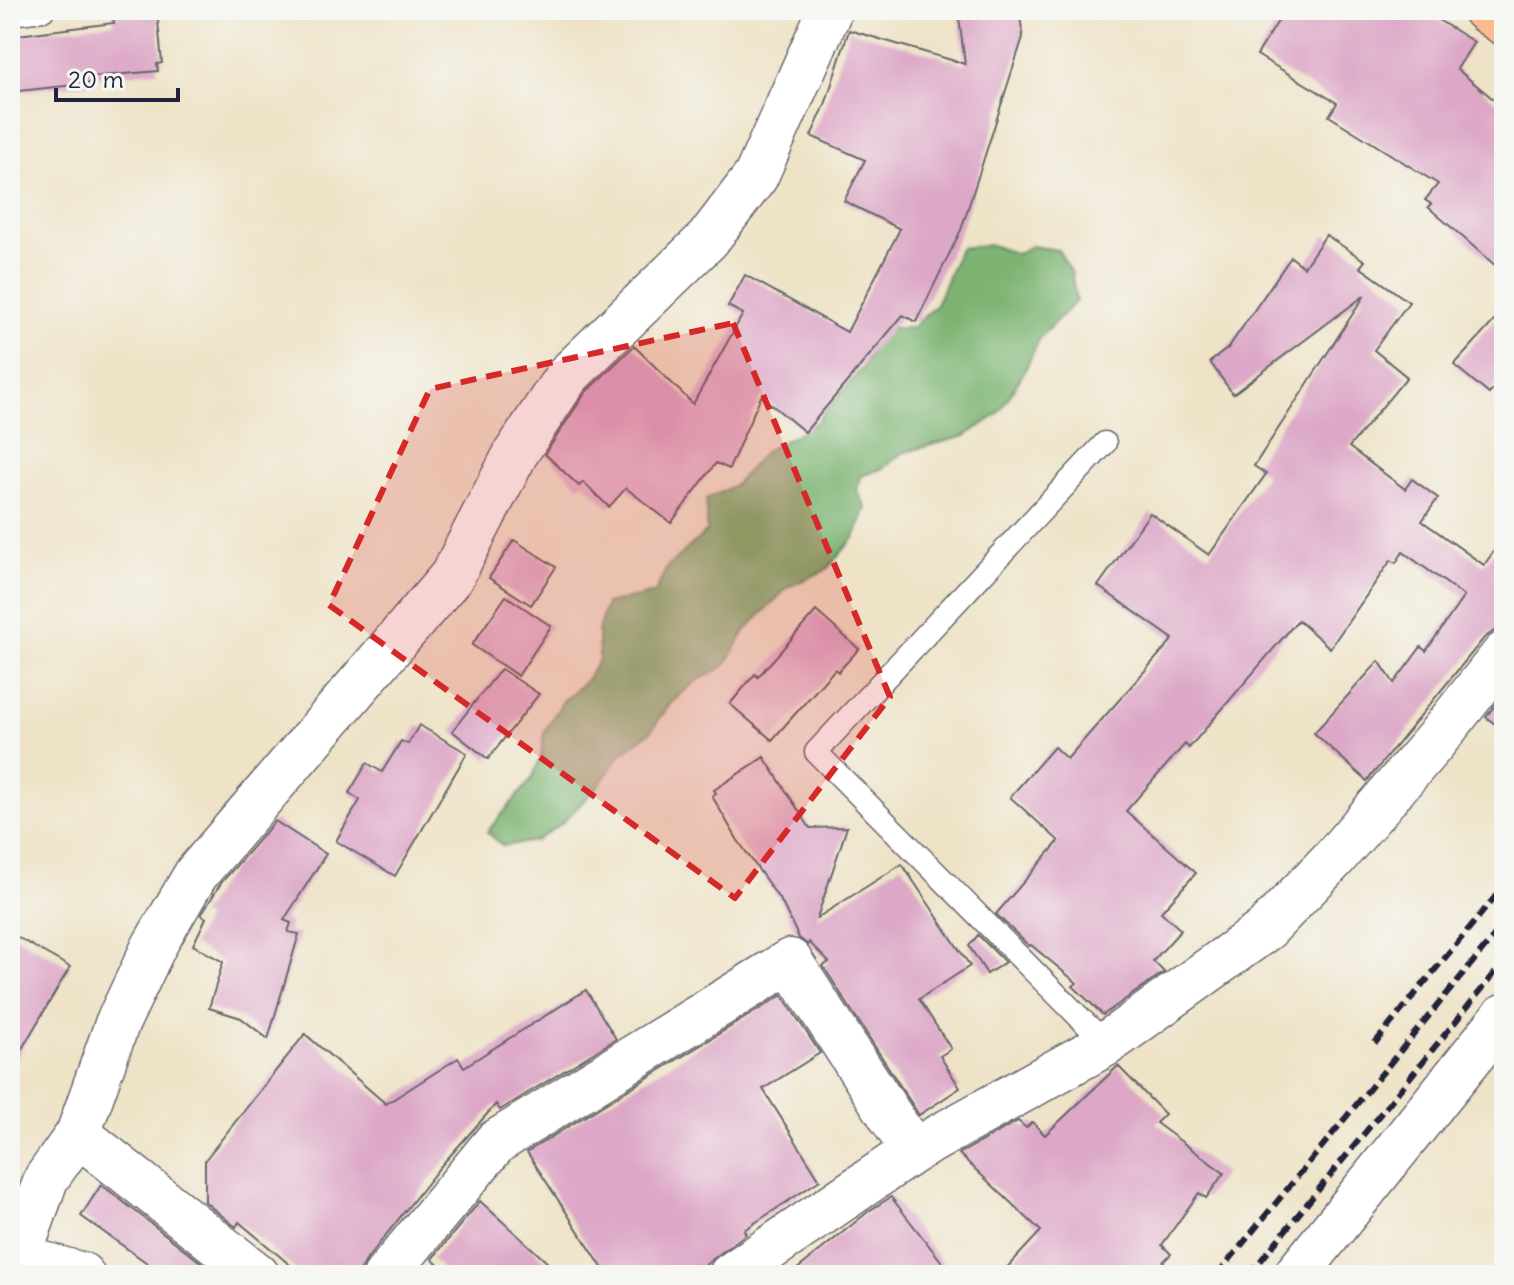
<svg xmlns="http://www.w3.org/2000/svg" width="1514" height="1285" font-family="Delius,sans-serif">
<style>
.forest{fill:#7db472;stroke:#506b56;stroke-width:2}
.building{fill:#dda8c7}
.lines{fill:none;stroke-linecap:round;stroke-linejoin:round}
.service-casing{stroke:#69666c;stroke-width:25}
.minor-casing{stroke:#69666c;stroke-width:47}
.primary-casing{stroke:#69666c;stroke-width:47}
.service{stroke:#fff;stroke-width:22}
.minor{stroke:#fff;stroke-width:44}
.primary{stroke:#fbbb8d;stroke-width:44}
.rail{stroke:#22223b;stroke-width:6;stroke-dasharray:12 6;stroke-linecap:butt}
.marked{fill:#d62828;fill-opacity:0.2;stroke:#d62828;stroke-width:6;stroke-dasharray:16 10;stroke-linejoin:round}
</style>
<rect width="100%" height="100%" fill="#f6f6f2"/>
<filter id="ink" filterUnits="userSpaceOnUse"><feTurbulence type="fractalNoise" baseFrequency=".0125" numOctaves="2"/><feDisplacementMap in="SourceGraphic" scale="16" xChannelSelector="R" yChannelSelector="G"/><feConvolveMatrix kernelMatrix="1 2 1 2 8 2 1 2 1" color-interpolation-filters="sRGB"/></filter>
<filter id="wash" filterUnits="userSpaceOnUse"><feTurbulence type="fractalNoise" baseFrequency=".006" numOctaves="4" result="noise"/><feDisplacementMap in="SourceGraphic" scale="32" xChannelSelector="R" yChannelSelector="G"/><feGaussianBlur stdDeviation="1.8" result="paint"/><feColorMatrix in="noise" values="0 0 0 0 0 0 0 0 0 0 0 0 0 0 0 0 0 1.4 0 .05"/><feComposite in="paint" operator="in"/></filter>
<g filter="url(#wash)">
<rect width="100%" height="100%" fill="#eee3c7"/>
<!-- forest -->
<polygon class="forest" points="991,245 1017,254 1031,246 1058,250 1071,271 1076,301 1040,337 1024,372 998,414 965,436 902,453 881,469 861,476 857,490 866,508 854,538 826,570 788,587 745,631 725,666 695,682 671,703 651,731 620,755 600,784 561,824 535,841 503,846 487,832 532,779 541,757 544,732 563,701 585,681 599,660 598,631 606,604 655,593 667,567 707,531 706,499 735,485 765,451 815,424 863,368 884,328 912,328 936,305 960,248"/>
<g id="blocks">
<!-- building -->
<g class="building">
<polygon points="112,10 157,10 162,63 157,64 158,71 91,77 92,83 10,92 10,36 114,23"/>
<polygon points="958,10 1019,10 1023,37 961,230 916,322 903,315 805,432 761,396 729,469 716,463 671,523 626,488 609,507 583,482 579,486 545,454 586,392 634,346 693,404 743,314 728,306 745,275 847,332 900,229 844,201 865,160 811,136 825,105 849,30 965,64"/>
<polygon points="1285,10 1422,10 1474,42 1457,69 1504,108 1504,273 1428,207 1431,204 1425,200 1438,184 1329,116 1337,103 1257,55"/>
<polygon points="1326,235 1365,261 1360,267 1409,302 1374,350 1407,377 1349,447 1405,489 1412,479 1438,498 1422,521 1484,565 1504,537 1504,630 1494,631 1484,638 1367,781 1314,733 1379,661 1394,683 1421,647 1426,651 1464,596 1403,552 1396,563 1391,560 1330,648 1298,620 1189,748 1185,744 1126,811 1196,873 1161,912 1181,930 1153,961 1164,972 1103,1015 1073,986 1077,983 1031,945 1029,946 996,914 1059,841 1010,797 1054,747 1067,759 1173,639 1098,586 1150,513 1209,555 1266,474 1254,466 1365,295 1233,394 1210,362 1228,348 1291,257 1304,267"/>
<polygon points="1504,310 1504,376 1489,394 1454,365"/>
<polygon points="514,540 556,567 531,605 489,578"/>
<polygon points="506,596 551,626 518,676 472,645"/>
<polygon points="816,611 859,649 838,672 835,669 772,740 730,704 755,674 758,677"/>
<polygon points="501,669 539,694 488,759 452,731"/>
<polygon points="1504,694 1504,731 1486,717"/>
<polygon points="419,725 467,753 395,876 336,841 360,800 349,793 367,763 382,772 401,741 408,744"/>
<polygon points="764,757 810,828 847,827 817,918 902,864 970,966 919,999 951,1049 940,1056 960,1088 919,1115 823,966 829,962 809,942 808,945 799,938 782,903 737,839 712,796 716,793 714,790"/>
<polygon points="275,821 326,854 284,920 291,923 288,932 299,934 268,1039 241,1018 209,1008 223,962 193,945 206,918 201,915 221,883"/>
<polygon points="10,933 70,967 10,1069"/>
<polygon points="978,935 1005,962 987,974 969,946"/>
<polygon points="586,990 616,1039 500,1110 496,1104 440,1167 367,1259 358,1275 302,1275 239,1222 236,1227 205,1202 205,1160 305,1034 386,1104 458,1058 464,1067"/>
<polygon points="782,995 820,1053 763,1089 820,1180 744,1230 746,1234 692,1275 607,1275 527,1152"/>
<polygon points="1118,1066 1165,1114 1156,1123 1224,1173 1206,1198 1199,1193 1162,1245 1171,1254 1150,1275 1000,1275 1041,1231 959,1154 1018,1121 1026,1128 1032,1122 1045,1135"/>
<polygon points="101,1185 107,1189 217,1275 153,1275 157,1270 81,1216"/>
<polygon points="891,1197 952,1275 790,1275 869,1211"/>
<polygon points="480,1201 561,1275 449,1275 432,1259"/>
</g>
</g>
</g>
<g filter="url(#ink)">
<use href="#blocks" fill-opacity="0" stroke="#69666c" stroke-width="2"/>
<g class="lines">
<!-- service casing -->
<g class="service-casing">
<g id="service">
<polyline points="10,14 43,10"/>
<polyline points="1105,443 816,752 1106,1044"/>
</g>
</g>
<!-- minor casing -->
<g class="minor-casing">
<g id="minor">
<polyline points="78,1134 257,1275"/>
<polyline points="19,1257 82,1275"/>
<polyline points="10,1266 19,1257 46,1179 78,1134 117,1024 154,946 196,874 452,576 516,453 567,376 708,239 756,176 830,10"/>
<polyline points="386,1275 496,1142 790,961 913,1151"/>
<polyline points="731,1275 913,1151 1106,1044 1266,929 1334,858 1435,741 1504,654"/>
<polyline points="1296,1275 1504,1016"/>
</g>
</g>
<!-- primary casing -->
<g class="primary-casing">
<polyline id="primary" points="1485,10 1504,23"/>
</g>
<!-- service -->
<use href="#service" class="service"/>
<!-- minor -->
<use href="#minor" class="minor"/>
<!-- primary -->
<use href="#primary" class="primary"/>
<!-- rail -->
<g class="rail">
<polyline points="1375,1043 1504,886"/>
<polyline points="1217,1275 1504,924"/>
<polyline points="1249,1275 1504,962"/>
</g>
</g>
</g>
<!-- marked area -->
<path class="marked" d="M 733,323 L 890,697 L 735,898 L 329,605 L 430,389 Z"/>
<!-- margin -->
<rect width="1514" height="1285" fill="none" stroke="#f6f6f2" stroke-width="40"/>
<!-- scale -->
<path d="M56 88v12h122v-12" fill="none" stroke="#22223b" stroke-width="4"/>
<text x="68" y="88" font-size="24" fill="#22223b" stroke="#f6f6f2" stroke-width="6" paint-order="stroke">20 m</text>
</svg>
